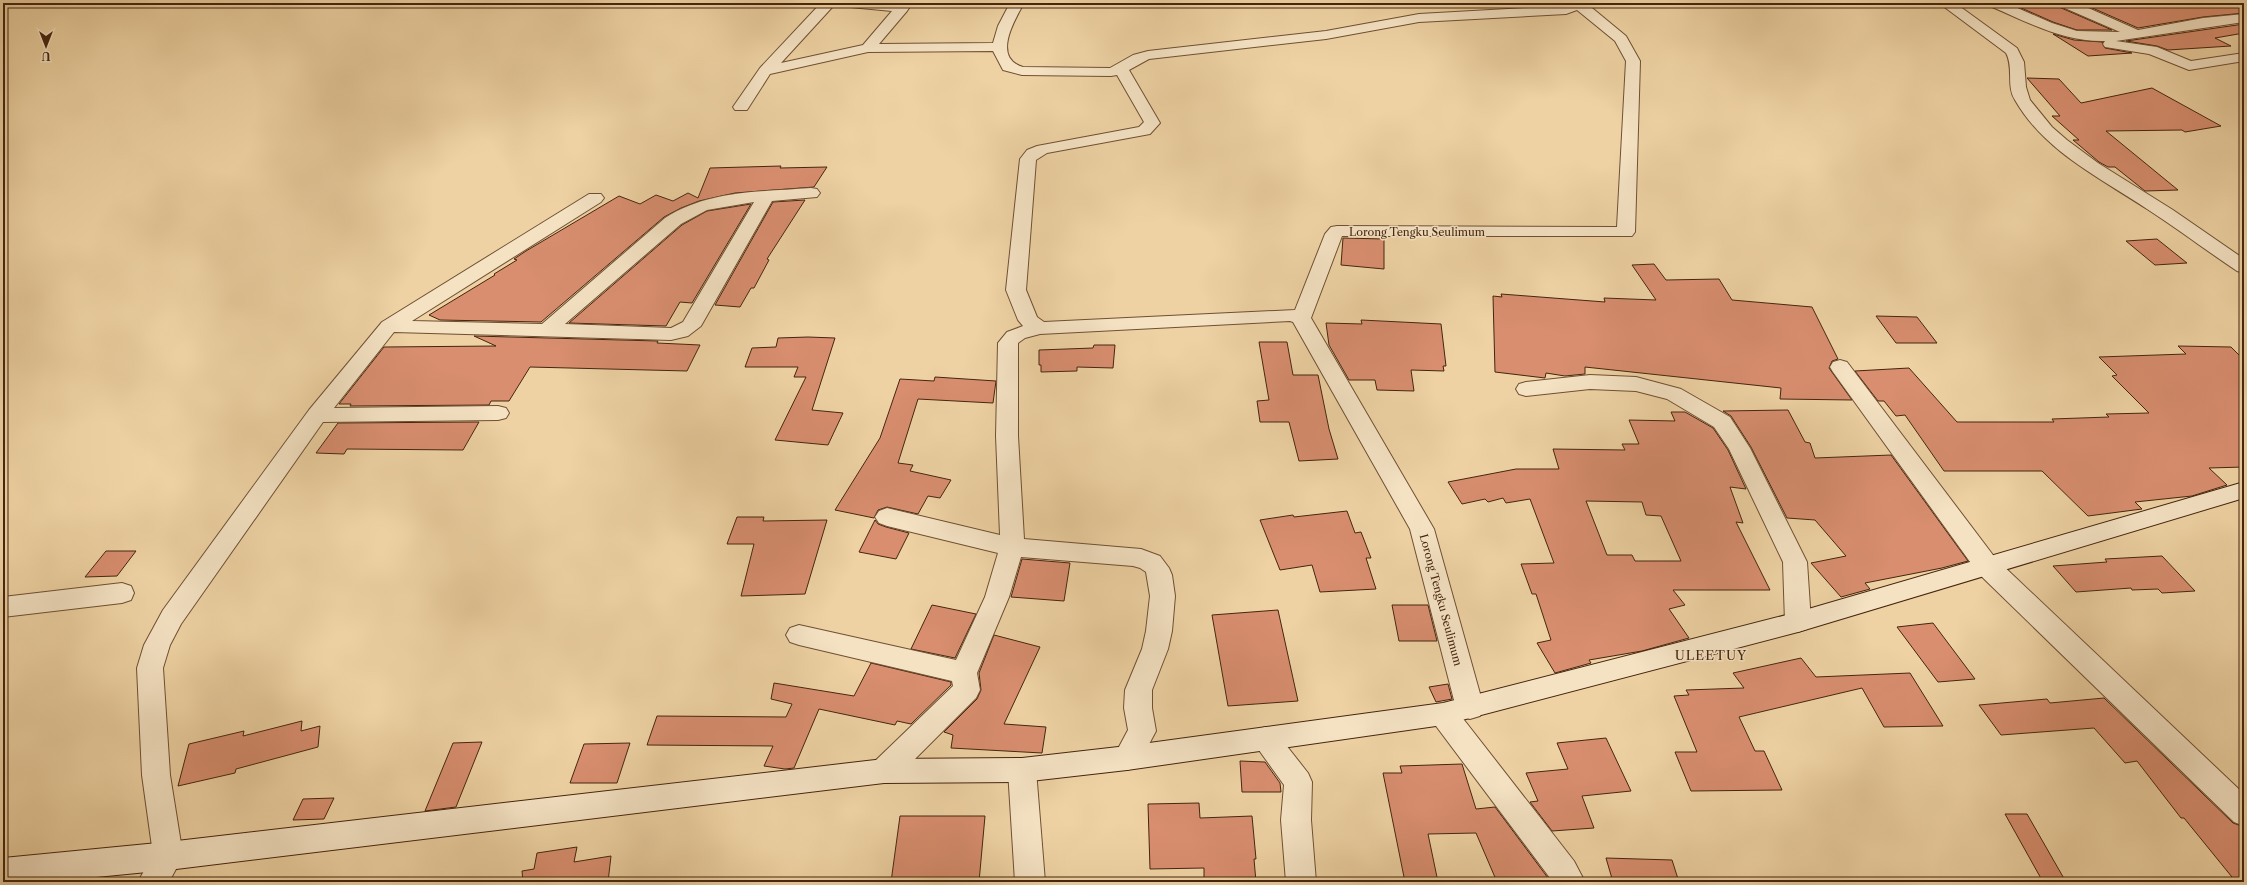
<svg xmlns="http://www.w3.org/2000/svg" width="2247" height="885" font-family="'Libre Caslon Text',serif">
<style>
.building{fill:#d88e6f;stroke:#45250e;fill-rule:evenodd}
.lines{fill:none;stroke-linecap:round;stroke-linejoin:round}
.street-casing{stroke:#6f5033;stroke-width:2}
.secondary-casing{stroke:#45250e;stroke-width:2}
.street{fill:#f4e2c3;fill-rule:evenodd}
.secondary{fill:#f4e2c3;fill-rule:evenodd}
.labels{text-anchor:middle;stroke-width:3;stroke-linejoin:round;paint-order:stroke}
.street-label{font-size:11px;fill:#45250e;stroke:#f4e2c3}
.quarter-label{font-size:13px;letter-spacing:1px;fill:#45250e;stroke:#f4e2c3}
</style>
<rect width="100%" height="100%" fill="#eed2a3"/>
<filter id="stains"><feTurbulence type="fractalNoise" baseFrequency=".005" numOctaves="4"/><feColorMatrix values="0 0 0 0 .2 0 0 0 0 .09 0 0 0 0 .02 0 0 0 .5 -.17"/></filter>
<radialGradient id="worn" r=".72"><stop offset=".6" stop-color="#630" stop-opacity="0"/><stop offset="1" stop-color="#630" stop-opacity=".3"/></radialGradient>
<!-- building -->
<g class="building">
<polygon points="2010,3 2057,3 2059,7 2112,30 2077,30 2053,22"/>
<polygon points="2081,3 2244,3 2244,13 2203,17 2138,28"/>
<polygon points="2244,24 2244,33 2215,38 2231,46 2168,50 2157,46 2126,41"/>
<polygon points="2053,34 2074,40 2102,42 2105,48 2132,53 2088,56"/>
<polygon points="2027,78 2059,79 2081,103 2152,88 2221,126 2185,132 2182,130 2106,131 2178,190 2145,191 2115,167 2108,167 2099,162 2073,140 2079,140 2052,116 2060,116"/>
<polygon points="781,166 780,168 827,167 814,187 735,193 699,201 681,208 664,217 541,322 440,320 429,315 495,275 494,274 517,260 514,259 526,251 619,196 640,204 656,195 673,201 688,193 698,198 710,168"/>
<polygon points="805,200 767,259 769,260 754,288 751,288 740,307 715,305 773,202"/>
<polygon points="751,204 692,303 680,302 666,326 569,323 682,225 707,211"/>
<polygon points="1343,238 1384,239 1384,269 1341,265"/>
<polygon points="2157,239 2187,263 2155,265 2126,241"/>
<polygon points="1654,264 1666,280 1719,279 1732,300 1812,307 1838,359 1832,361 1829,368 1852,400 1780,399 1781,388 1585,367 1585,374 1565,376 1546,373 1545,378 1495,372 1493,296 1502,297 1501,294 1605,302 1604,298 1656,300 1632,265"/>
<polygon points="1876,316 1917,317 1937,343 1896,343"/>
<polygon points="1361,320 1441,324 1446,366 1443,366 1444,371 1411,370 1414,391 1377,390 1375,380 1349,380 1329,345 1326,323 1362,324"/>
<polygon points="474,336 658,341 657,343 700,345 687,371 530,367 509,401 491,401 489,405 350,406 351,404 339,404 384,347 496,346"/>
<polygon points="808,337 835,338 812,410 843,413 828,445 775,440 806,377 794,377 798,367 745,367 752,348 776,347 778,338"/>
<polygon points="1259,342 1287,342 1293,375 1318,375 1329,429 1338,459 1299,461 1289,422 1260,422 1257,401 1269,400"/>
<polygon points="1094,345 1115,345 1113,368 1077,367 1077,371 1041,372 1041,365 1039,365 1039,350 1093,348"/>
<polygon points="2178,346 2231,347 2244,360 2244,467 2209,468 2227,485 2192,496 2135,502 2142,509 2088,516 2042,471 1944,471 1905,415 1896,416 1884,401 1878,401 1855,371 1909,368 1957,422 2054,422 2052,419 2109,417 2106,414 2149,413 2112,376 2117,375 2099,357 2186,354"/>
<polygon points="935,377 996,381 993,403 918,399 898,463 913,465 910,471 951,480 940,498 928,496 918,514 887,507 878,510 874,518 835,510 880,438 900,379 934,381"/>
<polygon points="1788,410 1805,442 1810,443 1815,458 1891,455 1968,561 1942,568 1865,583 1870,589 1841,597 1811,563 1846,556 1815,520 1787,518 1751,447 1731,416 1723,411"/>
<path d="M 1671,412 L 1685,412 L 1713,428 L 1728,450 L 1746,489 L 1730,487 L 1743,523 L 1736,522 L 1770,590 L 1673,590 L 1685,605 L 1669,609 L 1689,638 L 1642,651 L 1589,660 L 1591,663 L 1555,673 L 1537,643 L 1551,640 L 1536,594 L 1532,594 L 1521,564 L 1554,563 L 1530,499 L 1506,503 L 1503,498 L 1488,502 L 1485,499 L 1462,504 L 1448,482 L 1516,469 L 1559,469 L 1553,449 L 1625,450 L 1622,444 L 1639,444 L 1629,420 L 1675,421 ZM 1586,501 L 1642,502 L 1646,515 L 1661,516 L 1681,561 L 1635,561 L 1632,555 L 1607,555 Z"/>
<polygon points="479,422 463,450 347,449 344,454 316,453 338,423"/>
<polygon points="1347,511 1355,533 1361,532 1371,558 1366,558 1376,589 1320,592 1312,565 1280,570 1260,520 1293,515 1294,517"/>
<polygon points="737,517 764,517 763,521 827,520 805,594 741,596 754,544 727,544"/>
<polygon points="875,520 878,524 886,527 909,533 896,559 859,552"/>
<polygon points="106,551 136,551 117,576 85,577"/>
<polygon points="2162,556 2195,591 2162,593 2158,589 2132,590 2131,588 2076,592 2053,566 2107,562 2105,559"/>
<polygon points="1022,559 1070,563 1064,601 1011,597"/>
<polygon points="932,605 976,614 955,658 911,649"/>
<polygon points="1392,605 1428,605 1437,641 1399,641"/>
<polygon points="1278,610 1298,701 1228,706 1212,615"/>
<polygon points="1933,623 1975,679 1938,682 1897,627"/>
<polygon points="994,635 1040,647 1004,724 1046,727 1042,753 951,748 953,735 944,732 977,699 981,690 979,673"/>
<polygon points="1801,658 1816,677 1910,673 1943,726 1884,727 1862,688 1739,717 1755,751 1764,751 1782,790 1691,791 1675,752 1697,752 1674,696 1689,695 1686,690 1744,688 1733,673"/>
<polygon points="871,663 951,682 951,685 911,724 897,721 895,725 819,709 794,768 785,769 764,766 773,746 647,745 657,716 786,717 792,704 771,699 774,683 854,696"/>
<polygon points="1448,684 1452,699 1436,702 1429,687"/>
<polygon points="2104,698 2233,823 2244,827 2244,882 2236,882 2184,818 2181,818 2137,761 2125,763 2094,728 2001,735 1979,705 2047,699 2050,703"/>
<polygon points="302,721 301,731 320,726 318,747 236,769 235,773 178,786 189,744 244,731 243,736"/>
<polygon points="1606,738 1631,791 1582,796 1594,828 1552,831 1530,802 1538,801 1526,773 1568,769 1557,743"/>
<polygon points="482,742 456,807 425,811 453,743"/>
<polygon points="630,743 617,783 570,783 584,744"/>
<polygon points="1240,761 1265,762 1280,783 1281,792 1242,792"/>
<polygon points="1462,764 1476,809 1495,807 1551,882 1497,882 1476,833 1428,834 1438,882 1405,882 1383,773 1402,773 1400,766"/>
<polygon points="334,798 324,819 293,820 303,799"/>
<polygon points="1199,803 1200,818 1252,816 1256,859 1254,859 1256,882 1204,882 1204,868 1150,869 1148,804"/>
<polygon points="2005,814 2027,814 2066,882 2043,882"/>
<polygon points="900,816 985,816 979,882 891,882"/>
<polygon points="577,847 574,862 611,856 608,882 523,882 522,871 534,869 537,853"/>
<polygon points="1606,858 1672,860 1679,882 1613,882"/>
</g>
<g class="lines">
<!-- street casing -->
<g class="street-casing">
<g id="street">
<path d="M 821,3 L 836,3 L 781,63 L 863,45 L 892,11 L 850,7 L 843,3 L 893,3 L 907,5 L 909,8 L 907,11 L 879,44 L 993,43 L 998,26 L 1010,3 L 1024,3 C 1014,21 992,58 1023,67 L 1110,68 L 1133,55 L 1148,51 L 1326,31 L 1419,14 L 1564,6 L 1572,3 L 1586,3 L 1626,36 L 1640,61 L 1635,232 L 1632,236 L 1342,236 L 1311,318 L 1434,529 L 1484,708 L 1480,716 L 1470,719 L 1461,716 L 1574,861 L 1585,882 L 1553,882 L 1433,722 L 1429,714 L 1433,706 C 1447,701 1452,705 1460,716 L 1456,708 L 1410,529 L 1293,322 L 1290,321 L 1040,334 L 1025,338 L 1018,343 L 1018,436 L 1024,539 L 1141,549 L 1160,556 L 1169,568 L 1172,575 L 1175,596 L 1172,631 L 1168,649 L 1152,690 L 1152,708 L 1156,731 L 1137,767 L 1127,770 L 1117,767 L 1113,758 L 1128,730 L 1124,708 L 1125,690 L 1142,649 L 1146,631 L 1150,596 L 1146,572 L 1140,568 L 1133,566 L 1021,557 L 1009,597 L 977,673 L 980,690 L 976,698 L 894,780 L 884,783 L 874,780 L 870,771 L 874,762 L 953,686 L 952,681 L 799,645 L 790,642 L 786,635 L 790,628 L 799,625 L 956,660 L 985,597 L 998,553 L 887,526 L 879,523 L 875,517 L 879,511 L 887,508 L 1000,535 L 996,436 L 998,343 L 1007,332 L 1023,326 L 1018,320 L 1006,290 L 1020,159 L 1027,150 L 1037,146 L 1139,127 L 1144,122 L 1117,75 L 1111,76 L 1022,75 L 1003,70 L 993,51 L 868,52 L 770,74 L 747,110 L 735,110 L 733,107 L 760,68 ZM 1577,10 L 1615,41 L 1626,61 L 1617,227 L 1337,226 L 1331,227 L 1325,234 L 1295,310 L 1044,322 L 1037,317 L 1026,290 L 1036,160 L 1047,153 L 1150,134 L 1160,123 L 1129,70 L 1149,59 L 1326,39 L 1419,22 L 1566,14 Z"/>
<path d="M 1939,3 L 1955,3 L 2017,48 L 2024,62 L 2026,87 L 2030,100 L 2052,127 L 2067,140 L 2098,163 L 2173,210 L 2244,259 L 2244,273 L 2237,271 C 2207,251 2178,229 2147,209 C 2100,178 2044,151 2015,100 C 2006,86 2014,68 2006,53 Z"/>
<path d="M 1988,3 L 2006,3 L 2052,23 L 2077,31 L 2120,32 L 2060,6 L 2058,3 L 2077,3 L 2138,30 L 2203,18 L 2244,14 L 2244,22 L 2116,41 L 2157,47 L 2191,61 L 2244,53 L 2244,61 L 2189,70 L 2149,54 L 2105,47 L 2103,44 L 2105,41 C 2063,42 2027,22 1990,6 Z"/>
<path d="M 811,188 L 817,189 L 820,193 L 817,197 L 772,201 L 701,326 L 688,336 L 671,340 L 394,332 L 334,408 L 498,406 L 506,408 L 509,413 L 506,418 L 498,420 L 323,422 L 181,624 L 170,645 L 163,668 L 170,775 L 183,856 L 169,882 L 138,882 L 153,854 L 142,775 L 137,668 L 144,645 L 163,610 L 309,410 L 382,322 L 589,194 L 601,194 L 604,198 L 601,202 L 412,321 L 542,324 L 665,218 C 709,190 761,192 811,188 ZM 754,202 L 683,322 L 671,328 L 565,324 L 681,224 L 707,210 Z"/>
<polygon points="1840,360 1847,362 1996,559 2244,794 2244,826 2234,822 1978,573 1833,372 1830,367 1833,362"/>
<polygon points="1590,375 1636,377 1681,389 1730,417 1750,448 1807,562 1811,622 1807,629 1798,632 1789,629 1785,622 1783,562 1729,449 1714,427 1667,399 1636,391 1590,389 1526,396 1519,394 1516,389 1519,384 1526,382"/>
<polygon points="122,583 131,586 134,593 131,600 122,603 3,617 3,597"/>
<polygon points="1265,727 1275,731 1308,773 1312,782 1311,820 1316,882 1286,882 1281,820 1284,785 1251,739 1255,731"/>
<polygon points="1022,758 1032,761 1036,770 1045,882 1015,882 1008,770 1012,761"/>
</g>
</g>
<!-- secondary casing -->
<g class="secondary-casing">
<polygon id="secondary" points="2244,482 2244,498 1798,632 1443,725 1127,770 1022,782 884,783 168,870 45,882 3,882 3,858 168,842 884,759 1022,758 1127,746 1443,703 1798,612"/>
</g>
<!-- street -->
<use href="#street" class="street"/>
<!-- secondary -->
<use href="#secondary" class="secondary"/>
</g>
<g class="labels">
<!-- street labels -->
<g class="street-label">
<text x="1417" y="236">Lorong Tengku Seulimum</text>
<text transform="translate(1441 600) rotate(75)" y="4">Lorong Tengku Seulimum</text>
</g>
<!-- quarter labels -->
<g class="quarter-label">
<text x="1711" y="660">ULEETUY</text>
</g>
</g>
<!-- margin -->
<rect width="2247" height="885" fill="none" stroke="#eed2a3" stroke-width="16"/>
<rect x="4" y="4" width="2239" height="877" fill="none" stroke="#45250e" stroke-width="2"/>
<rect x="8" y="8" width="2231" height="869" fill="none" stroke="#45250e"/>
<!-- north arrow -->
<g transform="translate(46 46) rotate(180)" stroke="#f4e2c3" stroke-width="3" paint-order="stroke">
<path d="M0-3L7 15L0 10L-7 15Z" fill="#45250e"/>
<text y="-6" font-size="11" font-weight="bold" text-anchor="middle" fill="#45250e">U</text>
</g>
<rect width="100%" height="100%" filter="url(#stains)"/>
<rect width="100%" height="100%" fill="url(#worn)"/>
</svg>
